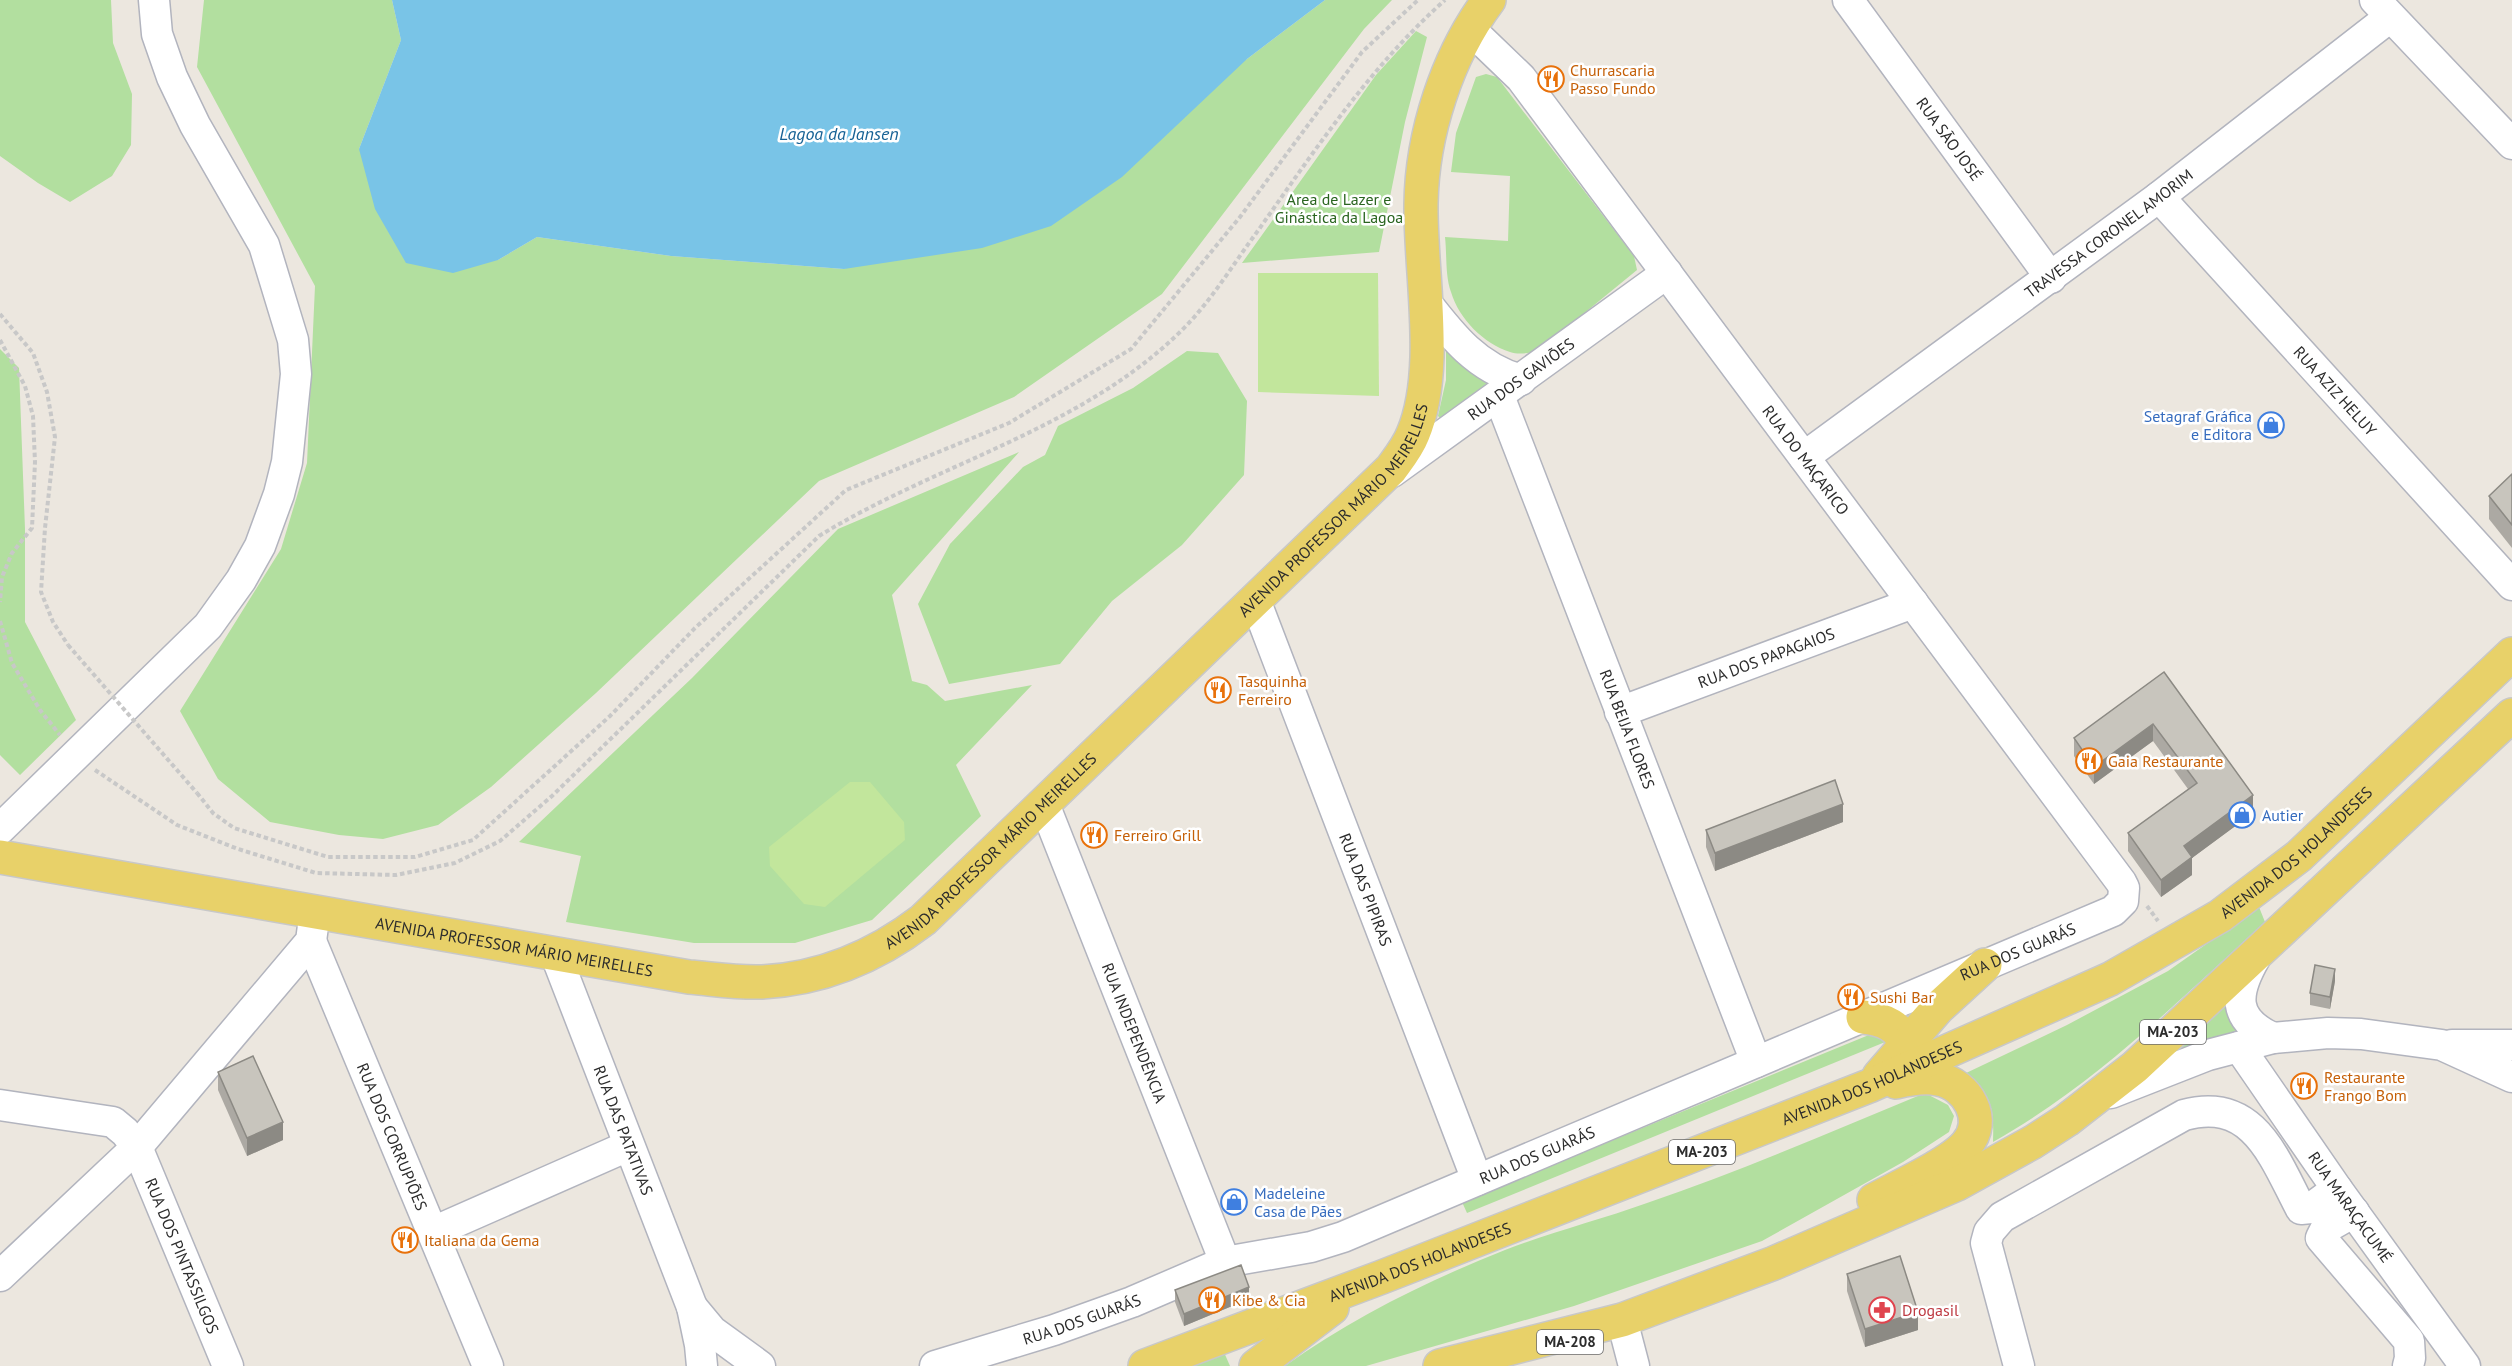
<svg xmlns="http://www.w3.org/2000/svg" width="2512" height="1366" font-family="'PT Sans',sans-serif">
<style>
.green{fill:#b2df9f}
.pitch{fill:#c2e69c}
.water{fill:#79c4e7}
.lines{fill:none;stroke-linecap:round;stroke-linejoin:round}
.minor-casing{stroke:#b2b4be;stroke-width:33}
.major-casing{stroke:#c8c8c8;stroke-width:36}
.path{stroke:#c8c8c8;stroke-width:4;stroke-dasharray:4.5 3;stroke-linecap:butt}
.minor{stroke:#fff;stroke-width:30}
.major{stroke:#e8d169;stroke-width:33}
.path-bridge{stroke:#c8c8c8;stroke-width:4;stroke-dasharray:4.5 3;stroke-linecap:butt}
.wall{fill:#aca9a3}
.shaded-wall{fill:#8c8a84}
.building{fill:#c8c5bd;stroke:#8c8a84;stroke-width:1.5}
.labels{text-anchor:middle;stroke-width:5;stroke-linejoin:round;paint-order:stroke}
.shield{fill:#fff;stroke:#6b6b6b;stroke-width:1.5}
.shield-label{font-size:15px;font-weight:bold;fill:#2c2c2c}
.food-label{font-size:16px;fill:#c56008;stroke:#fff;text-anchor:start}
.street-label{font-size:16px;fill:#2c2c2c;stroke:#fff}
.park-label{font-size:16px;fill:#2a6520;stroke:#fff}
.shop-label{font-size:16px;fill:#366cbe;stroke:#fff;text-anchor:start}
.health-label{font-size:16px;fill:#be3a42;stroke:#fff;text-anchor:start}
.water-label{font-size:18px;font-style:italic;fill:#176295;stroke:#fff}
</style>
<rect width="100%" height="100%" fill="#ece7df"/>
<!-- green -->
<g class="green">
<polygon points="0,0 111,0 113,43 132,94 131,145 112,176 70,202 38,183 0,156"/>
<polygon points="204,0 392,0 401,40 359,149 498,260 537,237 671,256 844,269 1247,59 1325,0 1392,0 1364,29 1162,294 1014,397 819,481 596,693 491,787 438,825 383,839 339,835 270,822 218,779 180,711 281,549 307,463 315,286 197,67"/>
<polygon points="1416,31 1427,37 1405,122 1379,252 1242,263 1376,75"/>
<path d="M 1486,74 L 1497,77 L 1634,256 L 1637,270 L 1538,351 C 1529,353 1519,355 1510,352 C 1484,344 1459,319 1451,292 C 1445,276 1447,254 1445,237 L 1508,241 L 1510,176 L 1451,172 L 1456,133 L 1476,77 Z"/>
<polygon points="1446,348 1493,379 1441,419 1438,416 1446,380"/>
<polygon points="0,349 19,368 25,529 25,622 76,720 20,775 0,755"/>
<polygon points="1187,351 1218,353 1247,401 1244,475 1182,545 1112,601 1060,664 949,684 918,604 950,544 1023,467 1045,455 1058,426 1133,388"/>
<polygon points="1019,452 892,595 912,681 927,685 945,701 1032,685 956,765 981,816 872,920 795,943 694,943 566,922 581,856 519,842 692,678 838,529"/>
<path d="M 2259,907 L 2265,922 C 2179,1000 2095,1085 1993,1142 C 1994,1108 1993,1095 1964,1074 L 2067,1025 L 2168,971 Z"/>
<polygon points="2231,999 2254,1039 2182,1055 2178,1049"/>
<polygon points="1881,1030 1895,1038 1467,1213 1462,1202"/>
<path d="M 1925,1093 L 1948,1105 L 1954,1116 L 1949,1132 L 1903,1162 L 1762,1241 L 1574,1306 L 1366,1366 L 1285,1366 C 1352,1318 1427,1281 1505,1250 C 1551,1232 1600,1220 1647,1203 C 1741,1171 1833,1131 1925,1093 Z"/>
<polygon points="1223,1350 1230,1366 1181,1366"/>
</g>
<!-- pitch -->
<g class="pitch">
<polygon points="1258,273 1378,273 1379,396 1258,392"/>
<polygon points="850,782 870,782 904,822 905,840 825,907 804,904 770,866 769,847"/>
</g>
<!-- water -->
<polygon class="water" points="392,0 1325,0 1247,59 1122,177 1051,226 982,248 844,269 671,256 537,237 498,260 453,273 406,263 375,209 359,149 401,40"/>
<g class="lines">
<!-- minor casing -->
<g class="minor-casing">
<g id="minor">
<path id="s1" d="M 1848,0 L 2051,278"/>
<polyline points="2375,0 2512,144"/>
<path id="s2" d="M 2159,197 L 2512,585"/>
<path d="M 1425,301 C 1452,336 1477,368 1521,380"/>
<path id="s3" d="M 1499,396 L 1756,1062"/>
<path id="s4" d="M 1804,457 L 2159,197 L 2390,17"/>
<path id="s5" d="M 1392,472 L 1667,273"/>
<path id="s6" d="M 1255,600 L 1477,1180"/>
<path id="s7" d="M 1620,712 L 1913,603"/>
<path id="s8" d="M 1044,804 L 1225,1262"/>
<polyline points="0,829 208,626 241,580 260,546 279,494 287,462 296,374 293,340 264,245 195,125 172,77 157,34 154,0"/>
<path id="s9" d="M 311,941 L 488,1366"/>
<path id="s10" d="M 555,953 L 692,1307 L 700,1345 L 702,1366"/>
<path d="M 2255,958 C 2235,993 2231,1019 2273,1038"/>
<polyline points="2452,1045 2512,1045"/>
<path id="s11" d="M 2239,1047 L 2337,1189 L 2465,1366"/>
<polyline points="2111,1093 2208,1055 2273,1038 2328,1033 2361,1034 2442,1045 2512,1077"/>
<path id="s12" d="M 0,1105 L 113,1122 L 125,1132 L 137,1147 L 228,1366"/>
<polyline points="2354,1212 2326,1228 2321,1238 2409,1341 2410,1358 2408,1366"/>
<polyline points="433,1232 628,1146"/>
<polyline points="0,1276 137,1147 311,941 315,911"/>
<polyline points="692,1307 712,1331 760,1366"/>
<polyline points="1622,1320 1634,1366"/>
<path id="s13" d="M 935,1366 L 1054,1330 L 1132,1302 L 1225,1262 L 1311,1247 L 1343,1237 L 2113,911 L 2123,901 L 2124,888 L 2121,882 L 1521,78 L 1471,30"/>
<path d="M 2019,1366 L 1986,1243 L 1989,1232 L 2002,1217 L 2184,1115 C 2254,1096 2274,1158 2301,1209 L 2311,1208 L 2337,1189"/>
</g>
</g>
<!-- major casing -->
<g class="major-casing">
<g id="major">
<path id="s14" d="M 0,857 L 689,977 C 713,979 738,983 762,982 C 822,979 876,956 923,920 L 1391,469 C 1399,458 1408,447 1413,434 C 1440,370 1420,273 1421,204 C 1422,134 1447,56 1489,0"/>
<path d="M 1863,1017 C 1882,1019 1904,1026 1905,1049"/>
<polyline points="1879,1076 1938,1008 1985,965"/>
<path d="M 1874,1200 C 1898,1187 1949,1164 1966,1145 C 1988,1121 1968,1084 1938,1079 C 1924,1076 1909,1079 1896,1082"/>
<path id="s15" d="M 1145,1366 L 1382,1277 L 1869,1086 L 2110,979 L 2220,916 L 2299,856 L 2512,654"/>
<polyline points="1256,1366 1332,1308"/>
<polyline points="1440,1366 1622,1320 1774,1263 1957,1184 2033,1142 2067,1120 2135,1067 2512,715"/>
</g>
</g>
<!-- path -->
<g class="path">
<polyline points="0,314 33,353 47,392 55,437 45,528 41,592 53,622 68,645"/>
<polyline points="0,340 25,386 33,416 35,462 32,528 12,553 2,577 0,602"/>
<polyline points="0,621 12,663 40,710 60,735"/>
<path d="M 95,770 L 177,825 L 238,849 L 316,873 L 396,875 L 455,863 L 500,841 L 552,796 L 819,536 C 939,462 1085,429 1186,326 C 1213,298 1234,263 1257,232 C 1315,150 1370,67 1445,0"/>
<polyline points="197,793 213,813 234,828 328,857 415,857 473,840 610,716 695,628 846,490 1009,423 1131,349 1240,217 1362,52 1418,0"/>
<polyline points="2147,906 2158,921"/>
</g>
<!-- minor -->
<use href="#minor" class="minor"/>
<!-- major -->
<use href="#major" class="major"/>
<!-- path-bridge -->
<polyline class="path-bridge" points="68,645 197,793"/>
</g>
<!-- wall -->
<g class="wall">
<polygon points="2512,474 2512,548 2489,519 2489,496"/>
<polygon points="2164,672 2253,813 2192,858 2192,875 2161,897 2128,851 2128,833 2188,789 2153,741 2094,784 2074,756 2074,738"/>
<polygon points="1843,822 1715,871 1706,847 1706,830"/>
<polygon points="2335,981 2330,1009 2310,1005 2310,993"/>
<polygon points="218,1072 283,1140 247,1156 218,1090"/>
<polygon points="1847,1274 1918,1330 1865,1347 1847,1291"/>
<polygon points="1175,1290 1249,1299 1184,1326 1175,1302"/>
</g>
<!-- shaded-wall -->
<g class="shaded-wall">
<polygon points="2153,724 2153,741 2094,784 2094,767"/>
<polygon points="2253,795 2253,813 2192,858 2192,875 2161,897 2161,880 2184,846"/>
<polygon points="1843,804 1843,822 1715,871 1715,853"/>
<polygon points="2335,969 2335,981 2330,1009 2330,997"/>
<polygon points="283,1122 283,1140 247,1156 247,1138"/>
<polygon points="1249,1287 1249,1299 1184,1326 1184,1314"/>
<polygon points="1918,1312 1918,1330 1865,1347 1865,1329"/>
</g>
<!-- building -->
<g class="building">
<polygon points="2512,474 2512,525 2489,496"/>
<polygon points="2164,672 2253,795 2184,846 2192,857 2161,880 2128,833 2197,783 2153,724 2094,767 2074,738"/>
<polygon points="1835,780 1843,804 1715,853 1706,830"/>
<polygon points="2315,965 2335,969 2330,997 2310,993"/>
<polygon points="253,1056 283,1122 247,1138 218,1072"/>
<polygon points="1900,1256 1918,1312 1865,1329 1847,1274"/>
<polygon points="1241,1265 1249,1287 1184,1314 1175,1290"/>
</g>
<!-- icons -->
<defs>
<g id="restaurant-ring" transform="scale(1.35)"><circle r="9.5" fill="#fff" stroke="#e8710a" stroke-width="1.5"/><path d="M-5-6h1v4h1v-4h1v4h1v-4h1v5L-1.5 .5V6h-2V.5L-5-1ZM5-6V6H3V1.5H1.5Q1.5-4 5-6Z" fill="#e8710a"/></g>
<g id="shop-ring" transform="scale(1.35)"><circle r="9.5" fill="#fff" stroke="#3f7fe0" stroke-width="1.5"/><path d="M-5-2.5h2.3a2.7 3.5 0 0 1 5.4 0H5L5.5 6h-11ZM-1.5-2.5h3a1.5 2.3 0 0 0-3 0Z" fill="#3f7fe0"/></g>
<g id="pharmacy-ring" transform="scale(1.35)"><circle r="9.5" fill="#fff" stroke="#e0444e" stroke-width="1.5"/><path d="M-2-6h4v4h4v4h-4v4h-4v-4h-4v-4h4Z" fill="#e0444e"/></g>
</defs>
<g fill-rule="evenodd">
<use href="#restaurant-ring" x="1551" y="79"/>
<use href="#shop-ring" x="2271" y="425"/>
<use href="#restaurant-ring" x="1218" y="690"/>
<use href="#restaurant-ring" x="2089" y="761"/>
<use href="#shop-ring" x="2242" y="815"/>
<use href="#restaurant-ring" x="1094" y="835"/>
<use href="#restaurant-ring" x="1851" y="997"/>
<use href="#restaurant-ring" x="2304" y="1086"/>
<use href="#shop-ring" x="1234" y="1202"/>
<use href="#restaurant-ring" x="405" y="1240"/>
<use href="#restaurant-ring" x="1212" y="1300"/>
<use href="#pharmacy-ring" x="1882" y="1310"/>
</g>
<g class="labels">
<!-- shield labels -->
<g class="shield">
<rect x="2140" y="1020" width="66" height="24" rx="4.5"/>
<rect x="1669" y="1140" width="66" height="24" rx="4.5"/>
<rect x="1537" y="1330" width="66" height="24" rx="4.5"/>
</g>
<g class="shield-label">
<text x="2173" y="1037">MA-203</text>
<text x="1702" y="1157">MA-203</text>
<text x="1570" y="1347">MA-208</text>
</g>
<!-- food labels -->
<g class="food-label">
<text x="1570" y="76">Churrascaria<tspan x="1570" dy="18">Passo Fundo</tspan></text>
<text x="1238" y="687">Tasquinha<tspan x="1238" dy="18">Ferreiro</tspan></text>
<text x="2108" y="767">Gaia Restaurante</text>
<text x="1114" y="841">Ferreiro Grill</text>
<text x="1870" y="1003">Sushi Bar</text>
<text x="2324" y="1083">Restaurante<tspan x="2324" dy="18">Frango Bom</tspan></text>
<text x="424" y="1246">Italiana da Gema</text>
<text x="1232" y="1306">Kibe &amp; Cia</text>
</g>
<!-- street labels -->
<g class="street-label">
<text dy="6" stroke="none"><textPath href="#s1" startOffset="172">RUA SÃO JOSÉ</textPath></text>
<text dy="6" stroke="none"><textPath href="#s4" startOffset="378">TRAVESSA CORONEL AMORIM</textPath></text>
<text dy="6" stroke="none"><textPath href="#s5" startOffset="159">RUA DOS GAVIÕES</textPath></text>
<text dy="6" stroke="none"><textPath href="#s2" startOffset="262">RUA AZIZ HELUY</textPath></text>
<text transform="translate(1806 460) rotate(53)" y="6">RUA DO MAÇARICO</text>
<text dy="6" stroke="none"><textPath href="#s14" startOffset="1530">AVENIDA PROFESSOR MÁRIO MEIRELLES</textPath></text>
<text dy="6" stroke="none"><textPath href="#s7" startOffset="156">RUA DOS PAPAGAIOS</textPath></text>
<text dy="6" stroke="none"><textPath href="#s3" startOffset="357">RUA BEIJA FLORES</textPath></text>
<text dy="6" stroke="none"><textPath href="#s14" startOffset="1044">AVENIDA PROFESSOR MÁRIO MEIRELLES</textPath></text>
<text dy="6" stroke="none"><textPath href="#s15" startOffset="1266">AVENIDA DOS HOLANDESES</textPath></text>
<text dy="6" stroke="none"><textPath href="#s6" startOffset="310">RUA DAS PIPIRAS</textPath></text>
<text dy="6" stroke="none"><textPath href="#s14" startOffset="522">AVENIDA PROFESSOR MÁRIO MEIRELLES</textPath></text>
<text dy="6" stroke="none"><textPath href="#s13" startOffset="1162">RUA DOS GUARÁS</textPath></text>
<text dy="6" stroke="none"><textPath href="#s8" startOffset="246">RUA INDEPENDÊNCIA</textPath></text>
<text dy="6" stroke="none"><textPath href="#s15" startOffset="780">AVENIDA DOS HOLANDESES</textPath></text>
<text dy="6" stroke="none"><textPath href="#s10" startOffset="190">RUA DAS PATATIVAS</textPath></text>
<text dy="6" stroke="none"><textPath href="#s9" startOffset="212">RUA DOS CORRUPIÕES</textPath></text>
<text dy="6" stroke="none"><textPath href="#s13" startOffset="640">RUA DOS GUARÁS</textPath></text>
<text dy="6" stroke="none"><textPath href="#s11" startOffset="195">RUA MARAÇACUMÉ</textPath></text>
<text dy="6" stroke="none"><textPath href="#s12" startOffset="267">RUA DOS PINTASSILGOS</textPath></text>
<text dy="6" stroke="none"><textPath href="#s15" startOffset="294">AVENIDA DOS HOLANDESES</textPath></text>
<text dy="6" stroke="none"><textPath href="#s13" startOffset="154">RUA DOS GUARÁS</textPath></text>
</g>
<!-- park labels -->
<g class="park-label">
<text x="1339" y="205">Area de Lazer e<tspan x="1339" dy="18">Ginástica da Lagoa</tspan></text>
</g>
<!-- shop labels -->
<g class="shop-label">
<text x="2252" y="422" text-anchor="end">Setagraf Gráfica<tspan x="2252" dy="18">e Editora</tspan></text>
<text x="2262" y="821">Autier</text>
<text x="1254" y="1199">Madeleine<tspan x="1254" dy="18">Casa de Pães</tspan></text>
</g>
<!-- health labels -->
<g class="health-label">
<text x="1902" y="1316">Drogasil</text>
</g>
<!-- water labels -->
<g class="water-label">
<text x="839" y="140">Lagoa da Jansen</text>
</g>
</g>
</svg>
